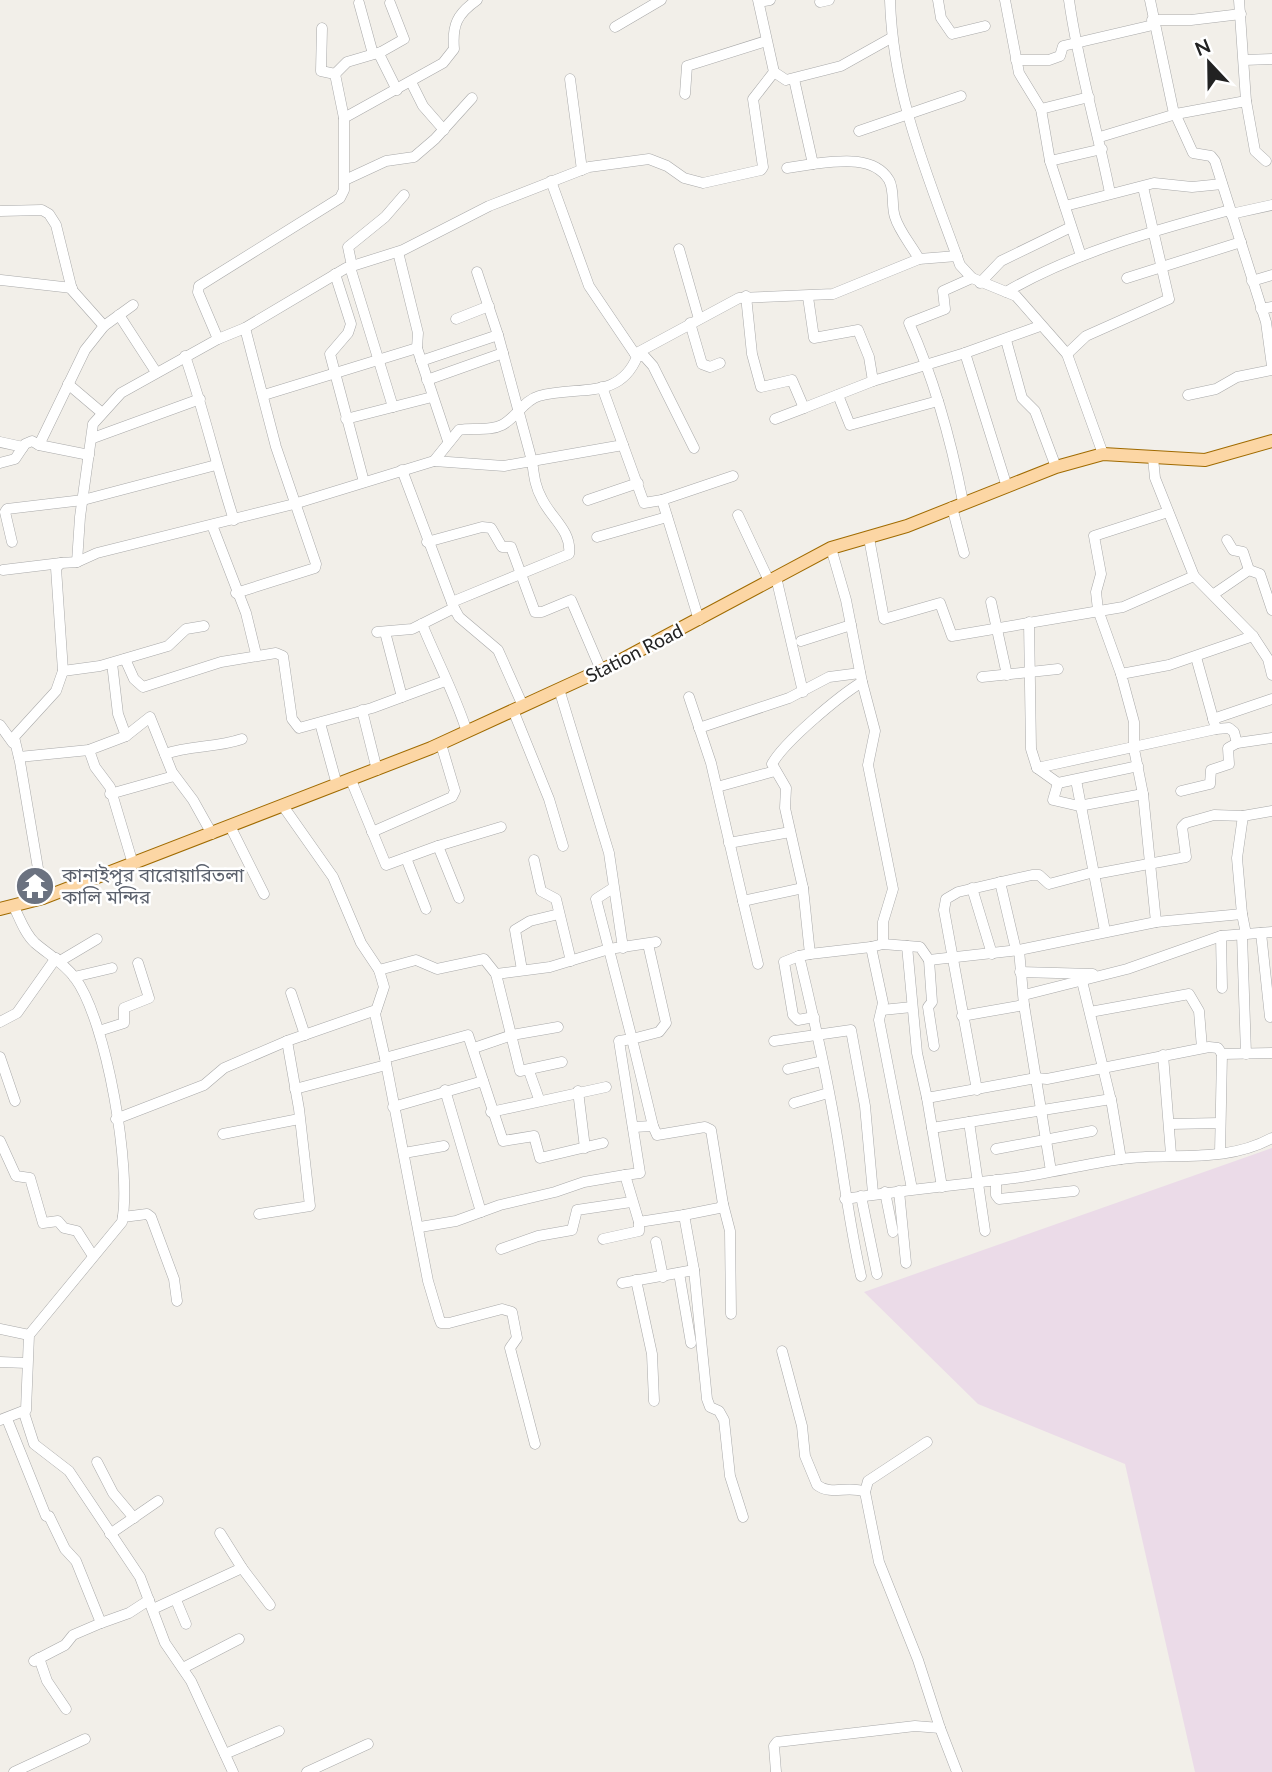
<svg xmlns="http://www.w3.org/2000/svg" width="1272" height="1772" font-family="Lato,'Noto Sans Bengali',sans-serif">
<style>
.industrial{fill:#ebdbe8}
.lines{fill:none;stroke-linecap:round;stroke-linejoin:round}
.minor-casing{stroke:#a9a9a9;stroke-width:11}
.major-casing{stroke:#a06b00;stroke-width:14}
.minor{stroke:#fff;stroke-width:10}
.major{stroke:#fcd6a4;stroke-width:12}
.labels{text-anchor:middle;stroke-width:5;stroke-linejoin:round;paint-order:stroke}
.street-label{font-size:19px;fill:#222;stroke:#fff}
.worship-label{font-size:19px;fill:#5b616d;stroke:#fff;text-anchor:start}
</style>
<rect width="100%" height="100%" fill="#f2efe9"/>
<!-- industrial -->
<polygon class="industrial" points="1272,1148 1272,1772 1195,1772 1125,1464 978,1404 864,1292"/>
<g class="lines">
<!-- minor casing -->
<g class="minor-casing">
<g id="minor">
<polyline points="758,0 774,72 786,80 841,66 891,38"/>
<path d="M 890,0 C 893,97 928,176 960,265 L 972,278 L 1016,296 L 1067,354 L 1103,454"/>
<polyline points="938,0 941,18 952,34 985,26"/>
<polyline points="1005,0 1019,73 1041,109 1050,161 1081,256"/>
<path d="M 1069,0 C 1078,65 1097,128 1110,193"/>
<polyline points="1150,0 1173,109 1193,153 1211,156 1215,161 1266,322 1272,366"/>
<polyline points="759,2 770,0"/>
<polyline points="820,2 829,0"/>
<polyline points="359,3 373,54"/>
<polyline points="390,3 404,39 381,52 380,56 397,90"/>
<polyline points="1152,20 1191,20 1241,14"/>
<polyline points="615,27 661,0"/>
<polyline points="322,28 321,71 335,74 344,118"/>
<polyline points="1016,60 1049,60 1060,56 1063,46 1153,25"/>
<polyline points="1244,60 1272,59"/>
<polyline points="335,74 347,62 381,52"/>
<polyline points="570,79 582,170"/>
<path d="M 794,79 L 813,164 C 837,161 874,155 889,180 C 895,191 891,206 895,217 C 899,231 912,246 919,259"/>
<polyline points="411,82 423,106 444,130"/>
<polyline points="685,94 687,66 766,41"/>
<polyline points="1246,101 1255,151 1266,161"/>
<polyline points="1041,109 1089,97"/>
<polyline points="859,131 961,96"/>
<polyline points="1100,137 1176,114 1246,101 1239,0"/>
<polyline points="1050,161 1102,149"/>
<polyline points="787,168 813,164"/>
<polyline points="345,180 386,161 414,157 435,139 472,98"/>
<polyline points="551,181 589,286 635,354 645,357 653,366 694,448"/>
<polyline points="1065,206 1154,183 1192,187 1222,184"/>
<polyline points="0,211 42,210 49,214 56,225 72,290 104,326"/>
<polyline points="1231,214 1272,205"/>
<polyline points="679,249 699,319"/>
<polyline points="398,252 418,333 417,348 448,441"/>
<polyline points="352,266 348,247 385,217 404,195"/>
<polyline points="350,267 393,407"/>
<polyline points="477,272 498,335"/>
<polyline points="335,274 351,324 348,333 330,354 364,482"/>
<polyline points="1127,278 1241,242"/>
<polyline points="1,280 72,288"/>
<polyline points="1252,281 1272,275"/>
<polyline points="980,283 1001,261 1071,227"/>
<path d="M 1006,292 C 1075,252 1153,231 1230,210"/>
<polyline points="746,296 752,354 761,387 792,380 804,408 873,381"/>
<polyline points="808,297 814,338 858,330 869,357 873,381 965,353"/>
<polyline points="1261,309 1272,307"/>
<polyline points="119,315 156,372"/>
<polyline points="456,319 489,306"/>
<polyline points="690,323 702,364 710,367 720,363"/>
<polyline points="218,339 245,328 346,268 403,250 489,206 589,167 649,159 667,166 684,178 703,183 761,170 763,167 753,99 774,72"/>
<polyline points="1006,340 1022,398 1035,411 1056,467"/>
<polyline points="1067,354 1086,336 1169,299 1143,187"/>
<path d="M 185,356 C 204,410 216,465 234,520"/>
<polyline points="421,361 498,335 532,461 623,445 602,387"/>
<polyline points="427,380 503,353"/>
<polyline points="68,384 101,412"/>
<polyline points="264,395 417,348"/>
<polyline points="838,395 850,425 938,401"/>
<polyline points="1188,395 1216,389 1237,377 1272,370"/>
<polyline points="346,419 432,397"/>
<polyline points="775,419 804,408"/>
<polyline points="93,438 200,399"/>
<polyline points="0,442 23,447"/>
<polyline points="39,445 89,455"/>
<polyline points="623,445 644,503 662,500"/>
<polyline points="1153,458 1155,478 1194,576 1253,636 1268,659 1272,675"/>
<path d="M 434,461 L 504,466 L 532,461 C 534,475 535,487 542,499 C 551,518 572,531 569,554 L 452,602"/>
<polyline points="0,463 15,459 25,444 32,441 39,445 85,350 104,326 133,305"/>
<polyline points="402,470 454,608 459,617 498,650 523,706"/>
<polyline points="1007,487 965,353 1040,326"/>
<polyline points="588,500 638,483"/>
<path d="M 963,502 C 951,440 935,381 909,323 L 945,309 L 943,291 L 972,278"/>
<polyline points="952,507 964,553"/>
<polyline points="738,515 769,581"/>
<polyline points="212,525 246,613 256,654"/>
<polyline points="597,537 667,517"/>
<polyline points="869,538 884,619 940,603 952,636 1123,607 1194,576"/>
<polyline points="1227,540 1233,550 1243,552 1249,570"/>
<polyline points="12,542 5,512 7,509 83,500 216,465"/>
<polyline points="427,542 482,527 491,528 502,547 511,547 535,612 542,612 571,600 601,670"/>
<path d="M 831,548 L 846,600 L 862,682 C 839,696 784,742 772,764 L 786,788 L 785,808 L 803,888 L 810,954 L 799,956 C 815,1022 830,1089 840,1155 C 846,1196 852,1236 861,1276"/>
<path d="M 77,562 L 80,517 L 93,424 L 121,393 L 218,339 L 198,292 L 199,286 L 340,198 L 344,190 L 344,118 L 443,63 L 454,49 C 452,25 457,14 477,0"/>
<polyline points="3,570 61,563"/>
<polyline points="776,577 803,692"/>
<polyline points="236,593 315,568 316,564 276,447 245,328"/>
<polyline points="1214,594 1249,570 1260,574 1272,610"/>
<polyline points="991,602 1007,675"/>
<polyline points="699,620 662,500 733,476"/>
<polyline points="1029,622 1031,749 1037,768 1058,783 1138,766"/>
<path d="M 422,624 C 437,661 455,694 467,732"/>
<polyline points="377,632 412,629 454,608"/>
<polyline points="385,632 402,697"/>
<polyline points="801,641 851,625"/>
<polyline points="1196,657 1216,729"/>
<polyline points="125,659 134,679 143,687 221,662 276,653 283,656 292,719 299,728 372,708 445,681"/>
<polyline points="112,663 118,714 126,736"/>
<polyline points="63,671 100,666 168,646 186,629 204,626"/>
<polyline points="1121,674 1098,610 1096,592 1101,574 1094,536 1168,512"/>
<polyline points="982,677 1058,669"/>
<polyline points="862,682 875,731 868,765 893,889 883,922 883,944"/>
<polyline points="559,689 609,853 623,948"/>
<polyline points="689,697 711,763 743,901 803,888"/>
<polyline points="362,710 377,770"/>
<polyline points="513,710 549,799 563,846"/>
<polyline points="1213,719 1272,699"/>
<polyline points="320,723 337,785"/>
<polyline points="0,725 13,743"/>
<polyline points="699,728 789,698 829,677 860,673"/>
<polyline points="89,750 95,767 110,787 133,864"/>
<path d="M 165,754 C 190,745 216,748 242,739"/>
<polyline points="19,757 89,750 126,736 150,717 172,772 193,800 212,834"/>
<polyline points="1037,768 1216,729 1229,728 1234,732 1237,743 1272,738"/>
<polyline points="351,780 386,865 438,846 459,898"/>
<polyline points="1076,780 1105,931"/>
<polyline points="1058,783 1053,800 1079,806 1143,794"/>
<polyline points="717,787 775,771"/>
<polyline points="1181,791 1210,784 1211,770 1229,764 1228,748 1237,743"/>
<polyline points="110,794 174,776"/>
<polyline points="283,806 333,877 361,943 379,970 416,960 437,969 484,959 496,974 550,967 609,949 656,942"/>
<polyline points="230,826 264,894"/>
<polyline points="372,832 452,797 455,791 441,744"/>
<polyline points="729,843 790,832"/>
<polyline points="438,846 501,827"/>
<polyline points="406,858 426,909"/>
<polyline points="534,860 541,891 556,899 571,961"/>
<polyline points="1095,874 1186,857 1182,827 1186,823 1214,815 1243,816 1272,811"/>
<polyline points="1000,882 1016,950"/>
<polyline points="613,888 596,899 632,1039 619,1041 640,1173 625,1175 639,1222 684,1215 694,1270 707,1399 710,1407 719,1411 724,1420 730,1476 743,1517"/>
<polyline points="972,888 992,954"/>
<path d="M 43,898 L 20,762 L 14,737 L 56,691 L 63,671 L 56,568 L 61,563 L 77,562 L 97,553 L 294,504 L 434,461 L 459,430 C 473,427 488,432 502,425 C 516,418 524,400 539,396 C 577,385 619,401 637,357 L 635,354 L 739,298 L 833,294 L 919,259 L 957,256"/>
<polyline points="743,901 758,964"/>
<polyline points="1242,914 1237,858 1243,816"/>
<polyline points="1156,922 1143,794 1134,749 1134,722 1121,674 1169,665 1253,636"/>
<polyline points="1261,933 1270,1017"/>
<polyline points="1242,935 1246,1054"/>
<polyline points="1221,936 1222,988"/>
<polyline points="648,944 666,1023 659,1032 632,1039 653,1126"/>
<polyline points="907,946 917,1053 927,1098 1036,1078 1047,1079 1209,1047 1218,1048 1222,1054 1272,1053"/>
<polyline points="1019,950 1024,1005 1051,1171"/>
<polyline points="810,954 871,947"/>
<polyline points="799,956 784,962 793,1015 798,1020 814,1017"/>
<polyline points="929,960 932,1002 928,1007 934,1046"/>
<polyline points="60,961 97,939"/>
<polyline points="379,970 384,987 375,1014 385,1058 468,1035 503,1141 534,1136 540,1158 603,1143"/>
<polyline points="522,970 515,930 530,921 559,914"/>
<polyline points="1020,972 1093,974"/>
<polyline points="496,974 520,1071 562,1062"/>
<polyline points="74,977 112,968"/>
<polyline points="1082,981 1112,1105 1121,1159"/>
<polyline points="291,993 305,1035"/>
<polyline points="1024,995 1127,969 1221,936 1246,934"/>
<polyline points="882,1010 912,1007"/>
<polyline points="1090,1012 1189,994 1199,1011 1202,1048"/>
<polyline points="962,1016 1024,1005"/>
<polyline points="0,1022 17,1013 56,958"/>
<polyline points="99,1031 124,1023 124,1008 149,998 138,963"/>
<polyline points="774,1041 851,1030 865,1106 873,1193"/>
<polyline points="474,1048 512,1035 558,1027"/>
<polyline points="1163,1055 1171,1154"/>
<polyline points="0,1057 15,1101"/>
<polyline points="385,1058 428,1281 439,1318 441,1323 449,1323 502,1309 512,1312 517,1338 510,1348 535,1444"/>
<polyline points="788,1069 822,1061"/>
<polyline points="529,1071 539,1099"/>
<polyline points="295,1089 386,1065"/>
<polyline points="445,1090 481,1212"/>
<polyline points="977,1090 944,910 946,899 958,892 1032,875 1039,875 1049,884 1094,872"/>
<polyline points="578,1091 585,1148"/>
<polyline points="927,1098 942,1187"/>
<polyline points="794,1103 828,1093"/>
<polyline points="393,1107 483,1081"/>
<polyline points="491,1112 606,1087"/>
<polyline points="116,1119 204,1085 224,1068 287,1041"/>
<polyline points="969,1122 985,1231"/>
<polyline points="1170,1124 1220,1123"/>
<polyline points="633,1127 653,1126 657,1135 705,1127 711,1130 723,1204 719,1208 684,1215"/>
<polyline points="932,1128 1111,1099"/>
<polyline points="223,1134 299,1119"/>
<polyline points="0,1141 16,1176 30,1178 43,1223 58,1221 64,1228 77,1231 93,1256"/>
<polyline points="996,1149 1092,1131"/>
<polyline points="404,1153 444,1146"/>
<polyline points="1220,1153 1222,1054"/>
<polyline points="996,1180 996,1195 999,1199 1074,1191"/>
<polyline points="912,1189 879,1020 883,1003 871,947 883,944 920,947 929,960 1019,950 1156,922 1242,914 1246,934 1272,932"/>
<polyline points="899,1191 906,1263"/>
<polyline points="885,1192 893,1232"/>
<polyline points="861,1196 877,1274"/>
<path d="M 845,1199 C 902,1190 958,1185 1015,1178 C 1050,1173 1085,1164 1121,1159 C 1172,1152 1224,1164 1272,1138"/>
<polyline points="723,1204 730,1231 731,1314"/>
<polyline points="259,1214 310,1206 299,1109 287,1041 376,1010"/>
<polyline points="123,1217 147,1214 151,1217 174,1279 177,1301"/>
<polyline points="420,1227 456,1221 500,1205 555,1192 584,1182 625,1175"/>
<polyline points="603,1239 639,1231 639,1222"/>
<polyline points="656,1242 663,1277"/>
<polyline points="501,1249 538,1236 572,1230 577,1210 631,1202"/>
<polyline points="679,1273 691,1343"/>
<polyline points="636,1280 652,1354 654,1401"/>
<polyline points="622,1283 694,1270"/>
<polyline points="0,1329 29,1335"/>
<path d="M 782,1351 L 802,1426 L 805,1456 L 817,1485 C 831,1496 849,1485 865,1492"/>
<polyline points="0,1362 27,1363"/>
<polyline points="24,1413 34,1444 69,1471 140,1577 165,1643 191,1681 233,1772"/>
<polyline points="7,1419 46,1516 49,1516 65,1549 76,1561 101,1623 73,1635 65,1645 34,1661"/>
<path d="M 0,1420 L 26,1410 L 29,1335 L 122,1222 C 132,1171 107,1021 75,978 C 64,963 49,955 35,943 C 25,934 20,919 14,907"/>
<polyline points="97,1462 113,1493 134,1518"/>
<polyline points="220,1533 242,1568"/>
<polyline points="110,1534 158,1501"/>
<polyline points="176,1600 186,1624"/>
<polyline points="153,1609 242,1568 270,1605"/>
<polyline points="101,1623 129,1613 149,1600"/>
<polyline points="39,1658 47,1681 66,1709"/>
<polyline points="183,1668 239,1639"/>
<polyline points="940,1728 957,1772"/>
<polyline points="225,1754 279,1731"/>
<polyline points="14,1772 85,1739"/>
<polyline points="307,1772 368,1744"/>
<polyline points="776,1772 774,1746 777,1742 915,1726 940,1728 918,1660 879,1562 865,1492 868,1481 927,1442"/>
</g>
</g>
<!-- major casing -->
<g class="major-casing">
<polyline id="major" points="0,909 43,898 431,748 612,665 831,548 907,526 1056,467 1103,454 1205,460 1272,441"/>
</g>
<!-- minor -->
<use href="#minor" class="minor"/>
<!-- major -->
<use href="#major" class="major"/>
</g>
<!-- icons -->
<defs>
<g id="temple-disc" transform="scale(2.0125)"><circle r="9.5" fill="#6b7280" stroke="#fff"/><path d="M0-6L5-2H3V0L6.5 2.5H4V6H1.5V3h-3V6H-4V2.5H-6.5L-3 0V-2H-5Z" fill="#fff"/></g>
</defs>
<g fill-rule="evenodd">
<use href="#temple-disc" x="35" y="886"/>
</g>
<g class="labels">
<!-- street labels -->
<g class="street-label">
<text transform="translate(634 653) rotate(-27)" y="7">Station Road</text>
</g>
<!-- worship labels -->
<g class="worship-label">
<text x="62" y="882">কানাইপুর বারোয়ারিতলা<tspan x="62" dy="22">কালি মন্দির</tspan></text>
</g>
</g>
<!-- north arrow -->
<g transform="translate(1209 63) rotate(338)" stroke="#ffffff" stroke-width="5" paint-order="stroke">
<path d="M0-5L12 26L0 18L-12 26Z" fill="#222222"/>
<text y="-10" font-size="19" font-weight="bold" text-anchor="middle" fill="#222222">N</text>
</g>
</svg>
